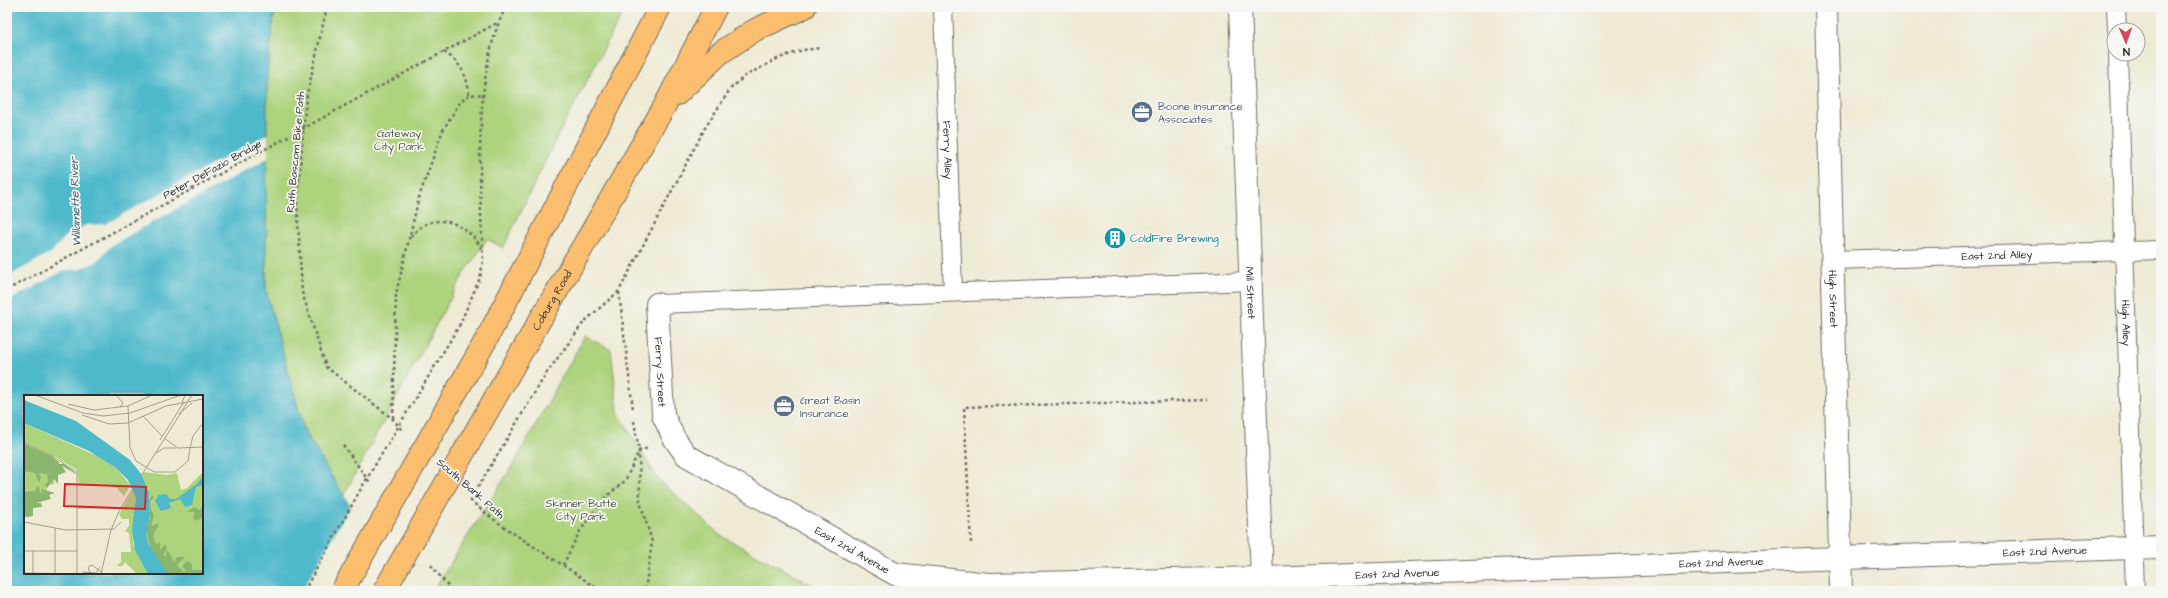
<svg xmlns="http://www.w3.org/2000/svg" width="2168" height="598" font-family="'Architects Daughter',sans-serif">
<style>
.green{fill:#add37d;stroke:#6c7f54}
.water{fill:#4fb9cc;stroke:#3d727c;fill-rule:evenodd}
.pier{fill:#eeead4}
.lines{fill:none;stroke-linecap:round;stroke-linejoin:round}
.service-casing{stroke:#6f6e66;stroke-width:20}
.minor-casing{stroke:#6f6e66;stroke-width:24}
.tertiary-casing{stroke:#6f6e66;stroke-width:24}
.primary-casing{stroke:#6f6e66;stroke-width:24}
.path{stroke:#6f6e66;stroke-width:2.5;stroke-dasharray:3 3;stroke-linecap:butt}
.service{stroke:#fff;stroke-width:18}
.minor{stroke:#fff;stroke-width:22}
.tertiary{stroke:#fff;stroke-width:22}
.primary{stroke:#fbbe6e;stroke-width:22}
.primary-bridge-casing{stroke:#6f6e66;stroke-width:24;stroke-linecap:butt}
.path-bridge{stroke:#6f6e66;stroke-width:2.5;stroke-dasharray:3 3;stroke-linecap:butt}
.primary-bridge{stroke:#fbbe6e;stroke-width:22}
.labels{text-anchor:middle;stroke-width:3.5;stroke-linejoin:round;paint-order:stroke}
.service-label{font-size:11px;fill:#4e5e75;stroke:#f6f6f2;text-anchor:start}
.park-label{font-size:11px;fill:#4c5540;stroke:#f6f6f2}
.street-label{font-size:11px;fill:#2b2b2b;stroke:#f6f6f2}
.culture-label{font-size:11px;fill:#0d838f;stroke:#f6f6f2;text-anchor:start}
.water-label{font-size:12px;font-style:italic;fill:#385d63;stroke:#f6f6f2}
.inset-road{fill:none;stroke:#a09e90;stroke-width:1}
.view{fill:#d62828;fill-opacity:0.15;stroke:#d62828;stroke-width:2}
.inset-edge{fill:none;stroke:#2b2b2b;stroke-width:2}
</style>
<rect width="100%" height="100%" fill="#f6f6f2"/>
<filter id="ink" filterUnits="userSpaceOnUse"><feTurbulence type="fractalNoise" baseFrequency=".025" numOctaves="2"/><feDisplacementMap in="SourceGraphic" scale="8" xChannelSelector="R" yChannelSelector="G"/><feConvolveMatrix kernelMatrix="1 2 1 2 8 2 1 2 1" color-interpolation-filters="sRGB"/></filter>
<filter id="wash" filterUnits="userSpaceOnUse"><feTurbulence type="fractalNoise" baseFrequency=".012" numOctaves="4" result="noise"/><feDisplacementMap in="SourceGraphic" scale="16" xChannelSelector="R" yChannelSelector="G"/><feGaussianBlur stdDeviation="0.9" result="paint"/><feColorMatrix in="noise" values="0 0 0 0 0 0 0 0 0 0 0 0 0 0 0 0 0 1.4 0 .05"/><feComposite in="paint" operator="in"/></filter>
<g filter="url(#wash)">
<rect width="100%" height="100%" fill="#eeead4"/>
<!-- green -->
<g class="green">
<polygon points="275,7 626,7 558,135 503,248 487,239 462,277 343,496 304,430 266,291 267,72"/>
<polygon points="585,336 611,350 618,412 657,478 721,536 824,591 433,591 516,460"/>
</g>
<!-- water -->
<path class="water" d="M 7,7 L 275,7 L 267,72 L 266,291 L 304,430 L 401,591 L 7,591 ZM 25,396 L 202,396 L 202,573 L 25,573 Z"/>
<!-- pier -->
<g class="pier">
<polygon points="268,134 268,158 113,244 96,262 79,269 63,271 7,302 7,277 52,252 67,235 86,225 105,224"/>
<polygon points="351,505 402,590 403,591 302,591"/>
</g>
</g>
<g filter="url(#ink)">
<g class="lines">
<!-- service casing -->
<g class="service-casing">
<g id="service">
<path id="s1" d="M 943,7 L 953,292"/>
<polyline points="2116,7 2117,30"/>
<path id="s2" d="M 2118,54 L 2135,591"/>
<path id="s3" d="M 1832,260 L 2161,250"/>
<polyline points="657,304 1250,281"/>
</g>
</g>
<!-- minor casing -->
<g class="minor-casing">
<g id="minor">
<path id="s4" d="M 1240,7 L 1262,578"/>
<path id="s5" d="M 657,304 L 663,415 L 674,438 L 686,455 L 895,574 L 989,584 L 1262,578 L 2161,547"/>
</g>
</g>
<!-- tertiary casing -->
<g class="tertiary-casing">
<g id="tertiary">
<path id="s6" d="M 1826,7 L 1841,591"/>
</g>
</g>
<!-- primary casing -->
<g class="primary-casing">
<g id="primary">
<polyline points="677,94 720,53 755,30 805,7"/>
<polyline points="486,340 660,7"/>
<path id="s7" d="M 518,358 L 664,107 L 716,7"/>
</g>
</g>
<!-- path -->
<g class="path">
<polyline points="327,7 306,99 297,203 302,292 326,367 393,419 402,430"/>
<path d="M 444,52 C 460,62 468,76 469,95"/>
<polyline points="425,62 499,22"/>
<path d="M 411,237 C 432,208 467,222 482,249"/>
<polyline points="619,292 633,410"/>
<path d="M 459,326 L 480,278 L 483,261 C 480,189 472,71 506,7"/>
<polyline points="546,374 584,322 619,291 705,128 731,88 745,76 779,58 803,50 821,48"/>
<polyline points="393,418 396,294 419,197 443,130 460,102 469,95 484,94"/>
<polyline points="634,421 639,451 640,502 652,542 645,591"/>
<polyline points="343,445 371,484"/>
<path d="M 470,500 C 509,535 558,559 600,591"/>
<polyline points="971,543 964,407 1207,400"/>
<polyline points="431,565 452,591"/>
<polyline points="563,565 580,531 593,513 607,496 625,481 639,451 648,448"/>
</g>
<!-- service -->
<use href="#service" class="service"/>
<!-- minor -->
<use href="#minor" class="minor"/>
<!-- tertiary -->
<use href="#tertiary" class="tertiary"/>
<!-- primary -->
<use href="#primary" class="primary"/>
<!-- primary-bridge casing -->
<g class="primary-bridge-casing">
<g id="primary-bridge">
<polyline points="342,591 486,340"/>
<polyline points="384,591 518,358"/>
</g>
</g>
<!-- path-bridge -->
<g class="path-bridge">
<polyline points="7,290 425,62"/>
<polyline points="478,487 546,374"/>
<polyline points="304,591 363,485 459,326"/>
</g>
<!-- primary-bridge -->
<use href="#primary-bridge" class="primary-bridge"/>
</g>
</g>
<!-- icons -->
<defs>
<g id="office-disc" transform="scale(1.15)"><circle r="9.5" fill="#5c6f8a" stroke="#f6f6f2"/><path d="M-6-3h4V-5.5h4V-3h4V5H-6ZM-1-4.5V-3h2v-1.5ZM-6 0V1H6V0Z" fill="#fff"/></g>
<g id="building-disc" transform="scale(1.15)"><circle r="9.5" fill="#0f9aa8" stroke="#f6f6f2"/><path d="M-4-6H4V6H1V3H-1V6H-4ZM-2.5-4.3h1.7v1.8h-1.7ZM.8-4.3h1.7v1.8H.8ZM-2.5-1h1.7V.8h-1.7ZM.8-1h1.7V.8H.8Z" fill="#fff"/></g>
</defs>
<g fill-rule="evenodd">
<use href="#office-disc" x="1142" y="112"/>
<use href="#building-disc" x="1115" y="238"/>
<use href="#office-disc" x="784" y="406"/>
</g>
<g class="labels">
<!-- service labels -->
<g class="service-label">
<text x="1158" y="110">Boone Insurance<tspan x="1158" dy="13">Associates</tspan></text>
<text x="800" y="404">Great Basin<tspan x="800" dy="13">Insurance</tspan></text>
</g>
<!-- park labels -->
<g class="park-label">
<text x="399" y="137">Gateway<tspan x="399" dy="13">City Park</tspan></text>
<text x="581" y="507">Skinner Butte<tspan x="581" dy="13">City Park</tspan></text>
</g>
<!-- street labels -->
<g class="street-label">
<text dy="4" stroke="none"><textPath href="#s1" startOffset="143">Ferry Alley</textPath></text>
<text transform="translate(295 152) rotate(-85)" y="4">Ruth Bascom Bike Path</text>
<text transform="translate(212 169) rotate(-29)" y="4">Peter DeFazio Bridge</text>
<text dy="4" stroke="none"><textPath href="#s3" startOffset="165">East 2nd Alley</textPath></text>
<text dy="4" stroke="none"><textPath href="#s4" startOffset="286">Mill Street</textPath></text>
<text dy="4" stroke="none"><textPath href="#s6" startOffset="292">High Street</textPath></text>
<text dy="4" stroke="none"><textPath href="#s7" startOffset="67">Coburg Road</textPath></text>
<text dy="4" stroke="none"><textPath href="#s2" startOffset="269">High Alley</textPath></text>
<text dy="4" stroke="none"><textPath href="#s5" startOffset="68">Ferry Street</textPath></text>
<text transform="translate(471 488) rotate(41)" y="4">South Bank Path</text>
<text dy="4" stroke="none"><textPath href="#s5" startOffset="349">East 2nd Avenue</textPath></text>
<text dy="4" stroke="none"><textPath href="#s5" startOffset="1549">East 2nd Avenue</textPath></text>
<text dy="4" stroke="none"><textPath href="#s5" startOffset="1225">East 2nd Avenue</textPath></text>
<text dy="4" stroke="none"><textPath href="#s5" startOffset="901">East 2nd Avenue</textPath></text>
</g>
<!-- culture labels -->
<g class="culture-label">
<text x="1130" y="242">ColdFire Brewing</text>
</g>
<!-- water labels -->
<g class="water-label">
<text transform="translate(75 202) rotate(-92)" y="4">Willamette River</text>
</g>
</g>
<!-- overview -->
<g transform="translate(24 395)">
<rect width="179" height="179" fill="#eeead4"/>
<path d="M 0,28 L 75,62 L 92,73 L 106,90 L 100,101 L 91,91 L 55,89 L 53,75 L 30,61 L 30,89 L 22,90 L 23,95 L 0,118 ZM 120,77 L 143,80 L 153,78 L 157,95 L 163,93 L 179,77 L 179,179 L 144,179 L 128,156 L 122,140 L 122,130 L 126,124 L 126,103 L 118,80 ZM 109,95 L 112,103 L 109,148 L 124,179 L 112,178 L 101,167 L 98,171 L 93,171 L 97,167 L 97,157 L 107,157 L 105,138 L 101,136 L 105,131 L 105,124 L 98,124 L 95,119 Z" fill="#add37d"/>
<path d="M 0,49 L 28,62 L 35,67 L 35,69 L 40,69 L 52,78 L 52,79 L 38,71 L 42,77 L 34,80 L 34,89 L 30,84 L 23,93 L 21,90 L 24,86 L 23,79 L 14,78 L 17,82 L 15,88 L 11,78 L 0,76 ZM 14,90 L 17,99 L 18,94 L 31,98 L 25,100 L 27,104 L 12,108 L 17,108 L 18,112 L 9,113 L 9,121 L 3,122 L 0,121 L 0,97 L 11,96 ZM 128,100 L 130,103 L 126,106 L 127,114 L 130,121 L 127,131 L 135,128 L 129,141 L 132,149 L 136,148 L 136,155 L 141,149 L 143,154 L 139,160 L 142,161 L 143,156 L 145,157 L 150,167 L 153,162 L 161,162 L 153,170 L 159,177 L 162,176 L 158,171 L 163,166 L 168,169 L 168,175 L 179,175 L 179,179 L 144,179 L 136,169 L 126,152 L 122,137 L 126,122 L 125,105 ZM 179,111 L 178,123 L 171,126 L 169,122 L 171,117 L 163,117 L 170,112 L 176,115 Z" fill="#8ab56c"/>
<path d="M 0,5 L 52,26 L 106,65 L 118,80 L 125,98 L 126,120 L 122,140 L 125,150 L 144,179 L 124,179 L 111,155 L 108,134 L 112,103 L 104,85 L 92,73 L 65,56 L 0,28 ZM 179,81 L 179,90 L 172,92 L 168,110 L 161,112 L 156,104 L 145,108 L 147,113 L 137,116 L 131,106 L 135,100 L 142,99 L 146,104 L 152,104 L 173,89 Z" fill="#4fb9cc"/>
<path class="inset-road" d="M 11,0 L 59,18 L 79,21 L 106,18 L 157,0M 128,0 L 104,11 L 106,53 L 112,66 L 130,77 L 151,77 L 164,66 L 166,53M 161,0 L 158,8 L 179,4M 93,1 L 99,8 L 96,12M 44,9 L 70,15 L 104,11M 155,19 L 168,8M 58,20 L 85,29 L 104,28M 119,21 L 138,41M 104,28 L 142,11 L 158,8M 140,43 L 154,53 L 179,52M 136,45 L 160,7M 0,48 L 28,61 L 53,77 L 53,179M 166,53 L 169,41 L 179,28M 132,58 L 140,53 L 152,53M 53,113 L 91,113M 0,127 L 42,135 L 90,134 L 97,127M 0,156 L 53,156M 58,177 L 72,178 L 76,172M 0,178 L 60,179M 9,178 L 9,156M 31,178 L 31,133M 66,178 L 64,172 L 68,170 L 80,179M 77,179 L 87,135 L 95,116 L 168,0"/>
<path class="view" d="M 41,89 L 122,92 L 121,114 L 40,111 Z"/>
<rect width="179" height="179" class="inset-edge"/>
</g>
<!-- margin -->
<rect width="2168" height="598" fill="none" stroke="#f6f6f2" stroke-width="24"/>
<!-- north arrow -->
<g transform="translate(2126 42) rotate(178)"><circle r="19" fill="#f6f6f2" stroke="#a5a5a2"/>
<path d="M0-3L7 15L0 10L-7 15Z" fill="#d1495b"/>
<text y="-6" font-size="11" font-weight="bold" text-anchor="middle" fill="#2b2b2b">N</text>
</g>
</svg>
